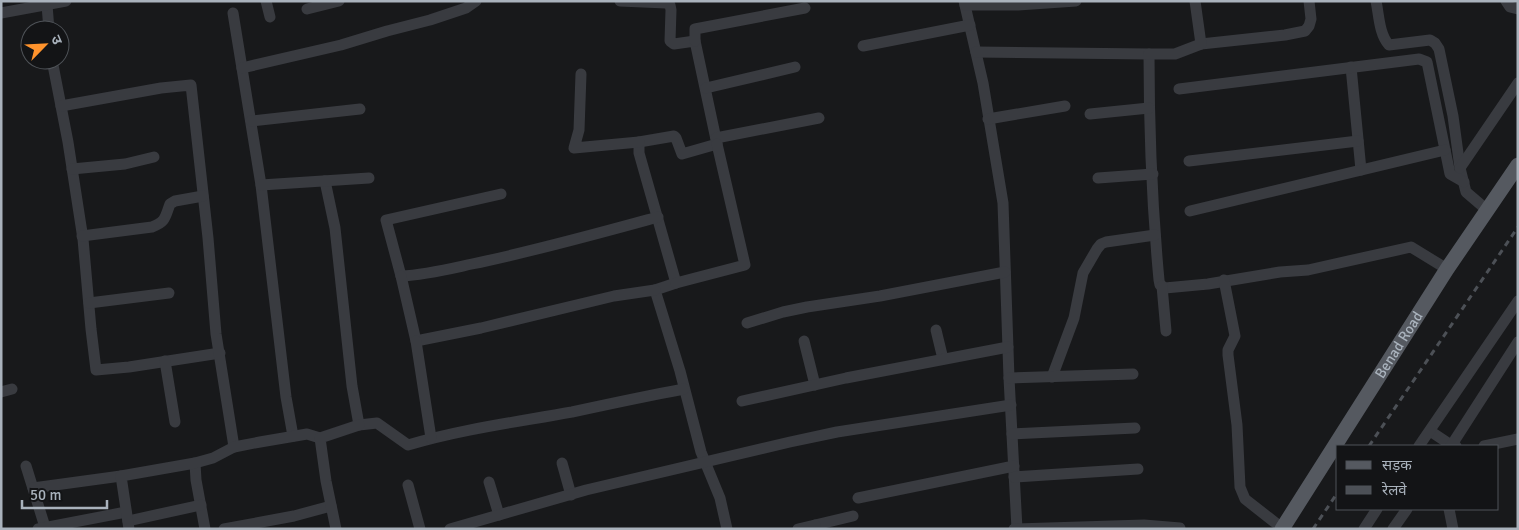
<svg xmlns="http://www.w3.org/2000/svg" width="1519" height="530" font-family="Signika,'Noto Sans Devanagari',sans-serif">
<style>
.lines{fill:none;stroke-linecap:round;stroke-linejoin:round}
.minor{stroke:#393b40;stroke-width:11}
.major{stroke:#555960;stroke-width:15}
.rail{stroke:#4c5056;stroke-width:3;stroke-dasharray:6 5;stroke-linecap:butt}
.labels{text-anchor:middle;stroke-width:4;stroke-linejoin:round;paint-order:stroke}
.street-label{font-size:15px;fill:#a9b2bc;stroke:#131416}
</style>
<rect width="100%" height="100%" fill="#18191b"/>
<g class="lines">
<!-- minor -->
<g class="minor">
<polyline points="266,1 270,17"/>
<polyline points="620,1 666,3 670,5 671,10 670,41 674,44 695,41 717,144 682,154 676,138 674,136 639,142 639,153 676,283 655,290 680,371 701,452 720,498 727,529"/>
<polyline points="964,1 983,83 1003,203 1009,378 1017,529"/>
<path d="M 1376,1 C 1379,15 1379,34 1389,45 L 1430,40 L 1435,43 L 1439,49 L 1453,116 L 1460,168 L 1466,192 L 1487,210"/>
<polyline points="1506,1 1510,7 1518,9"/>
<polyline points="47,5 49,30"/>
<polyline points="965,5 1018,5 1076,1"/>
<polyline points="307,9 339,1"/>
<polyline points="1,13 66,1"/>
<polyline points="233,13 261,185 286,397 293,436"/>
<polyline points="695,41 695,29 805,8"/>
<polyline points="1201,44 1285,35 1305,31 1309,26 1311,19 1309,1"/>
<polyline points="863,46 970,25"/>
<path d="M 976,52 L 1149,54 C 1149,129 1152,205 1159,280 L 1160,285 L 1165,288 L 1208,284 L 1280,272 L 1308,270 L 1411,247 L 1447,269"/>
<polyline points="1149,54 1175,54 1201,44 1195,1"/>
<polyline points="52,60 68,142 83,239 91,329 96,370 129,367 220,353"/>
<polyline points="1351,67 1361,170"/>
<polyline points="242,68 341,45 387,31 430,20 466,8 476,1"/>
<polyline points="581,74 579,130 574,148 639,142"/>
<polyline points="706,88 795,67"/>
<polyline points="1179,89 1419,59 1427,62 1450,174 1464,182"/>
<polyline points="61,106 161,88 191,85 208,238 216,334 234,447"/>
<polyline points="1090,114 1149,108"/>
<polyline points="988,119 1065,106"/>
<polyline points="251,121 360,109"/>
<polyline points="716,138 819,118"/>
<polyline points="1189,161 1358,141"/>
<polyline points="1460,168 1518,83"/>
<polyline points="72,169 125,164 154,157"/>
<polyline points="1098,178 1153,174"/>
<path d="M 325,181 L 335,228 L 352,386 L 359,425 L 377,423 L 408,445 C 462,429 517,422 572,412 C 609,404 646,396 684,389"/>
<polyline points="261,185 369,178"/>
<path d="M 501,194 L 386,220 L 401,276 C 425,275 449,269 472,264 C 535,251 596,234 658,217"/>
<polyline points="1190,211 1445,150"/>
<path d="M 82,236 L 152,227 C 166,222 165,217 170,204 L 175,201 L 203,196"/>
<polyline points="401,276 416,341 481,328 614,296 655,290"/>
<polyline points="1224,280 1235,336 1228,350 1228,355 1237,425 1240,487 1245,499 1282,528"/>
<polyline points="676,283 745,265 717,144"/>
<polyline points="1162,286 1166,331"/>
<polyline points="89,303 169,293"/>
<polyline points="747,323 783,312 807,307 880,296 1005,272"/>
<polyline points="936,330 943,359"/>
<polyline points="416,341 431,438"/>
<polyline points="804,341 815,385"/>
<polyline points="165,361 175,422"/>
<polyline points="1052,377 1074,318 1083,273 1097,249 1101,244 1106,242 1155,235"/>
<polyline points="1009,378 1133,374"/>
<polyline points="1,392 12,389"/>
<polyline points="742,401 846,378 1008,347"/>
<polyline points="1430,431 1451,445 1456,446"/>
<polyline points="1012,434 1135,428"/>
<polyline points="1419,446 1518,301"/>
<polyline points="1451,446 1518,342"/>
<polyline points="1484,446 1518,439"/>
<polyline points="195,463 196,480 205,529"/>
<polyline points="562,463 571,495"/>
<polyline points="26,466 45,527"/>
<polyline points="1014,477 1138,469"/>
<polyline points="489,482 499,515"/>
<polyline points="408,485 420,529"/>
<polyline points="33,488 121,476"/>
<polyline points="858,498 1014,466"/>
<polyline points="1449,509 1453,529"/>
<polyline points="128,521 201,505"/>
<polyline points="815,525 853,516"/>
<polyline points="38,529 126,512"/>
<polyline points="129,529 121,476 195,463 213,458 234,447 260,442 307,434 320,438"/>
<polyline points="224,529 294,516 331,506"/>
<polyline points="336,529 326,481 320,438 359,425"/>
<polyline points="450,529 586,490 790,442 837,432 1011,405"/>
<polyline points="798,529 815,525 815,529"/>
<polyline points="1014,529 1144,525 1180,528"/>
<polyline points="1364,529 1377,509"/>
<polyline points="1393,529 1407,509"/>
</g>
<!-- major -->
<path class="major" id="s1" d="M 1282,529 L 1447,269 L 1518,165"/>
<!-- rail -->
<g class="rail">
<polyline points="1369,446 1518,227"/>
<polyline points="1313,529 1338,492"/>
</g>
</g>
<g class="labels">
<!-- street labels -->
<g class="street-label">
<text dy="5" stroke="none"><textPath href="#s1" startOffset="218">Benad Road</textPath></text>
</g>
</g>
<!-- border -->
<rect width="1519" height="530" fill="none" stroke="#a9b2bc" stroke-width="5"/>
<!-- legend -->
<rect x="1336" y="445" width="162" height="65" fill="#131416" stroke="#4f5358"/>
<rect x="1346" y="461" width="25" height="8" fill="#555960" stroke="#4f5358"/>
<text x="1382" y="470" font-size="15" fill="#a9b2bc">सड़क</text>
<rect x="1346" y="486" width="25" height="8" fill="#4c5056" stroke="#4f5358"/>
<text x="1382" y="495" font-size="15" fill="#a9b2bc">रेलवे</text>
<!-- north arrow -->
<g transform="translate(45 45) rotate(66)"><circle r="24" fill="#131416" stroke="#4f5358"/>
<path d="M0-4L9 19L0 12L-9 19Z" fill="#ff932c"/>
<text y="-8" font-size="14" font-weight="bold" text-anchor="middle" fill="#a9b2bc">उ</text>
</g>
<!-- scale -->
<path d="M22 500v8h85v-8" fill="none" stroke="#a9b2bc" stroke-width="2.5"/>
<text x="30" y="500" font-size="15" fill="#a9b2bc" stroke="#131416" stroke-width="4" paint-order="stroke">50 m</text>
</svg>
